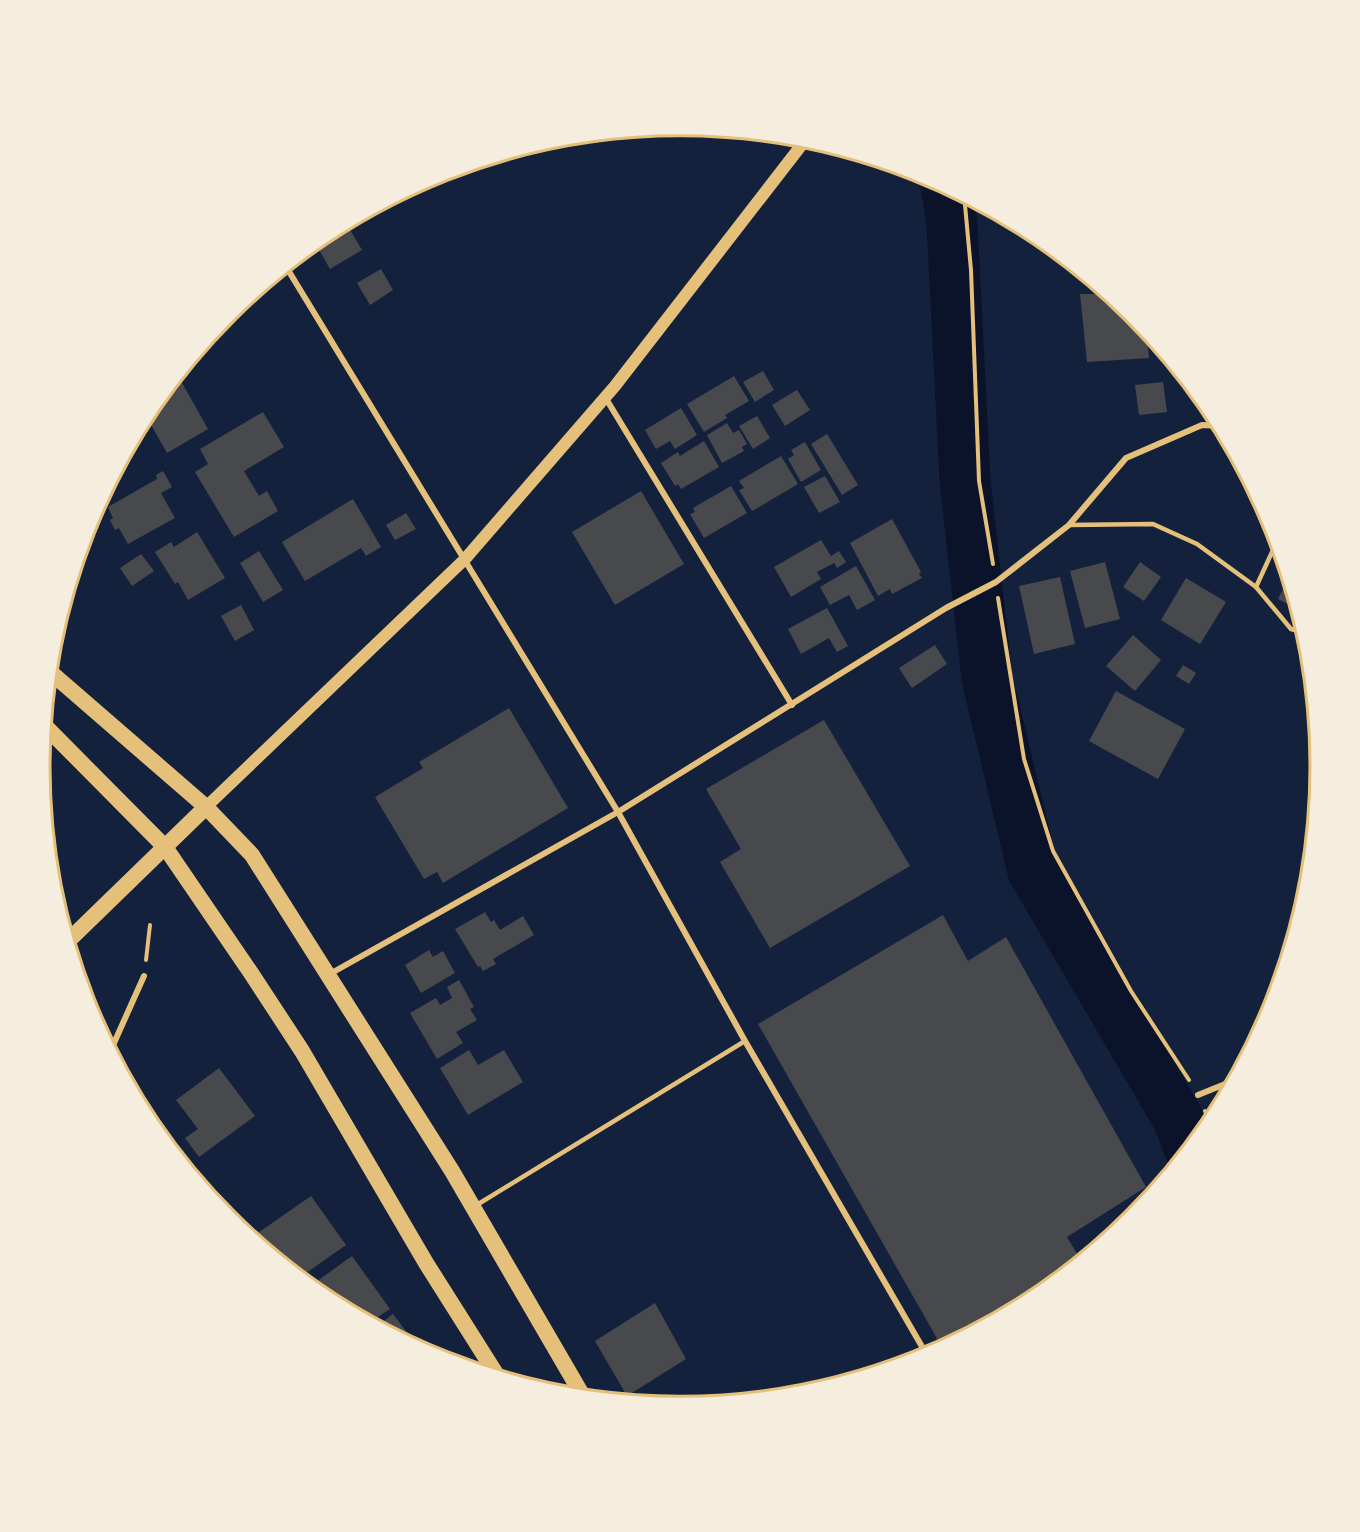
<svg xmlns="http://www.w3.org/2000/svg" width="1360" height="1532" font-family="'Archivo Narrow',sans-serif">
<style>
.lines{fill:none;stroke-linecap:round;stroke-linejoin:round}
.river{stroke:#0b132b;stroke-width:51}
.building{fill:#48494c}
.path{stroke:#e5c07b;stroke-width:4}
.service{stroke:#e5c07b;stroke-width:4.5}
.minor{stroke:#e5c07b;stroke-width:6}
.secondary{stroke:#e5c07b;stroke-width:12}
.trunk{stroke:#e5c07b;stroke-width:16}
.rim{fill:none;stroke:#e5c07b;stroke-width:3}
</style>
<rect width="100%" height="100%" fill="#14213d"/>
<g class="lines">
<!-- river -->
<polyline class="river" points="946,185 952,223 965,480 987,678 1033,871 1177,1117 1190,1150"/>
</g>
<!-- building -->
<g class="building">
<polygon points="346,223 362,250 330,269 314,241"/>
<polygon points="381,269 393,290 370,305 357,283"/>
<polygon points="1080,294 1110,294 1133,313 1146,328 1149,358 1087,362"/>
<polygon points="763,371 774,390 755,402 743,382"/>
<polygon points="177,374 208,429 167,453 145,414"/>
<polygon points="734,376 749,401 725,415 727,418 704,432 687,404"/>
<polygon points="1163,382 1167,412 1139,415 1135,385"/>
<polygon points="797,390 810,410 785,426 772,405"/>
<polygon points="681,408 697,435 675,449 670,441 656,449 645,430"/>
<polygon points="263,412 284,447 244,471 259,496 267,491 278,511 234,537 195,472 208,464 200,449"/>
<polygon points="757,416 770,438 753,449 739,426"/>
<polygon points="727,423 733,433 739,430 747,444 742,447 744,451 722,463 707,435"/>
<polygon points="827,434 858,485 842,495 811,444"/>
<polygon points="704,441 719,467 681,489 678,484 675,486 661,463 678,452 680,456"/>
<polygon points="805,442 821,470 801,482 788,459 794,455 791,450"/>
<polygon points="781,456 798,484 752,511 739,490 744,488 739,481"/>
<polygon points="163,471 172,487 161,493 175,518 128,544 119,528 115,530 110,520 113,518 108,507 157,479 156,475"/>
<polygon points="825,476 840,502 819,513 804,487"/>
<polygon points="731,486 747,513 704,538 690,514 695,512 693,508"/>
<polygon points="641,491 684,564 615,605 572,532"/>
<polygon points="353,499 381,547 366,556 361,548 305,581 282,542"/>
<polygon points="406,513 416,529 395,540 386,525"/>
<polygon points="892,519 921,572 919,574 922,578 892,594 890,589 878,596 850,543"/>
<polygon points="197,532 225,578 188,600 178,582 175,584 155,552 171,542 174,547"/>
<polygon points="821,540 831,556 839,551 846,562 837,568 834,563 817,572 821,579 791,597 774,567"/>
<polygon points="259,551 283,590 263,602 240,563"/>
<polygon points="141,554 154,571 132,586 120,568"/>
<polygon points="1105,562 1120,619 1085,628 1070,571"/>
<polygon points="1140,562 1161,577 1144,601 1123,587"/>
<polygon points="856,566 875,600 857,610 849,595 830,605 820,587"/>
<polygon points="1060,577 1075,644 1034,654 1019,586"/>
<polygon points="1186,578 1226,602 1200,644 1161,620"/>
<polygon points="1289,578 1299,610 1278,599"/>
<polygon points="241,605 254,630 235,641 221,616"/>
<polygon points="827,608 848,646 837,652 829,638 801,654 788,629"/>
<polygon points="1133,635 1161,660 1135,691 1106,666"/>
<polygon points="935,645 947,664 912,688 899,668"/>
<polygon points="1183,665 1196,673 1189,684 1176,676"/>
<polygon points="1116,691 1185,729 1158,779 1089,741"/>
<polygon points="509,708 568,808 443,883 437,872 424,879 375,797 423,768 419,762"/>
<polygon points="824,720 910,866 770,948 720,862 741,849 706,789"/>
<polygon points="485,912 491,922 494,920 500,930 523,916 534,935 493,959 496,964 483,971 480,966 478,967 455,929"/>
<polygon points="943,915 968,961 1006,937 1146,1187 1067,1237 1082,1262 1036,1299 943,1349 758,1024"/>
<polygon points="429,950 433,957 443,951 455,973 421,993 405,965"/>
<polygon points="459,980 474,1007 470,1009 477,1020 456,1032 463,1043 437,1059 410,1013 436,998 440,1005 452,998 447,987"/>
<polygon points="469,1050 478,1065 504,1050 523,1082 468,1115 440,1068"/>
<polygon points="219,1068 255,1116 199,1157 185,1138 198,1129 176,1100"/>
<polygon points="311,1196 346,1245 299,1278 268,1253 255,1235"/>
<polygon points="352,1256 390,1309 369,1323 324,1299 309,1287"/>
<polygon points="655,1303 686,1359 627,1396 595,1341"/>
<polygon points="393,1314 420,1350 376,1327"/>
</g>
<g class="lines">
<!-- path -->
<g class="path">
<polyline points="964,194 971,270 979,481 993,564"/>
<polyline points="998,598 1024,759 1053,851 1131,991 1189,1080"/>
<polyline points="146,960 150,925"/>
<polyline points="1205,1111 1211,1124"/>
</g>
<!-- service -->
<g class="service">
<polyline points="1069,525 1153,524 1197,544 1256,587 1291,629 1306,633"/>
<polyline points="1256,587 1278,539"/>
<polyline points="475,1206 745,1041"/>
</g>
<!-- minor -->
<g class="minor">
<polyline points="285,265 618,812 745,1041 928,1357"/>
<polyline points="605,397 792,705"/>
<polyline points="328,975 618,812 946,608 996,582 1069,525 1126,458 1202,425 1222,426"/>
<polyline points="110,1052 144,976"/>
<polyline points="1198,1095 1235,1080"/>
</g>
<!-- secondary -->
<polyline class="secondary" points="206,807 465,559 615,386 807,138"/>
<!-- trunk -->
<g class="trunk">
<polyline points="48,670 206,807 252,855 452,1171 584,1398"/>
<polyline points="43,724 165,847 251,973 302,1051 426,1263 498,1377"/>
<polyline points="67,942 206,807"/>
</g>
</g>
<!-- crop -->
<path d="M0 0H1360V1532H0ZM50 766a630 630 0 1 1 1260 0a630 630 0 1 1-1260 0Z" fill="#f5edde" fill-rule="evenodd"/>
<path class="rim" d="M50 766a630 630 0 1 1 1260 0a630 630 0 1 1-1260 0Z"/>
</svg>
